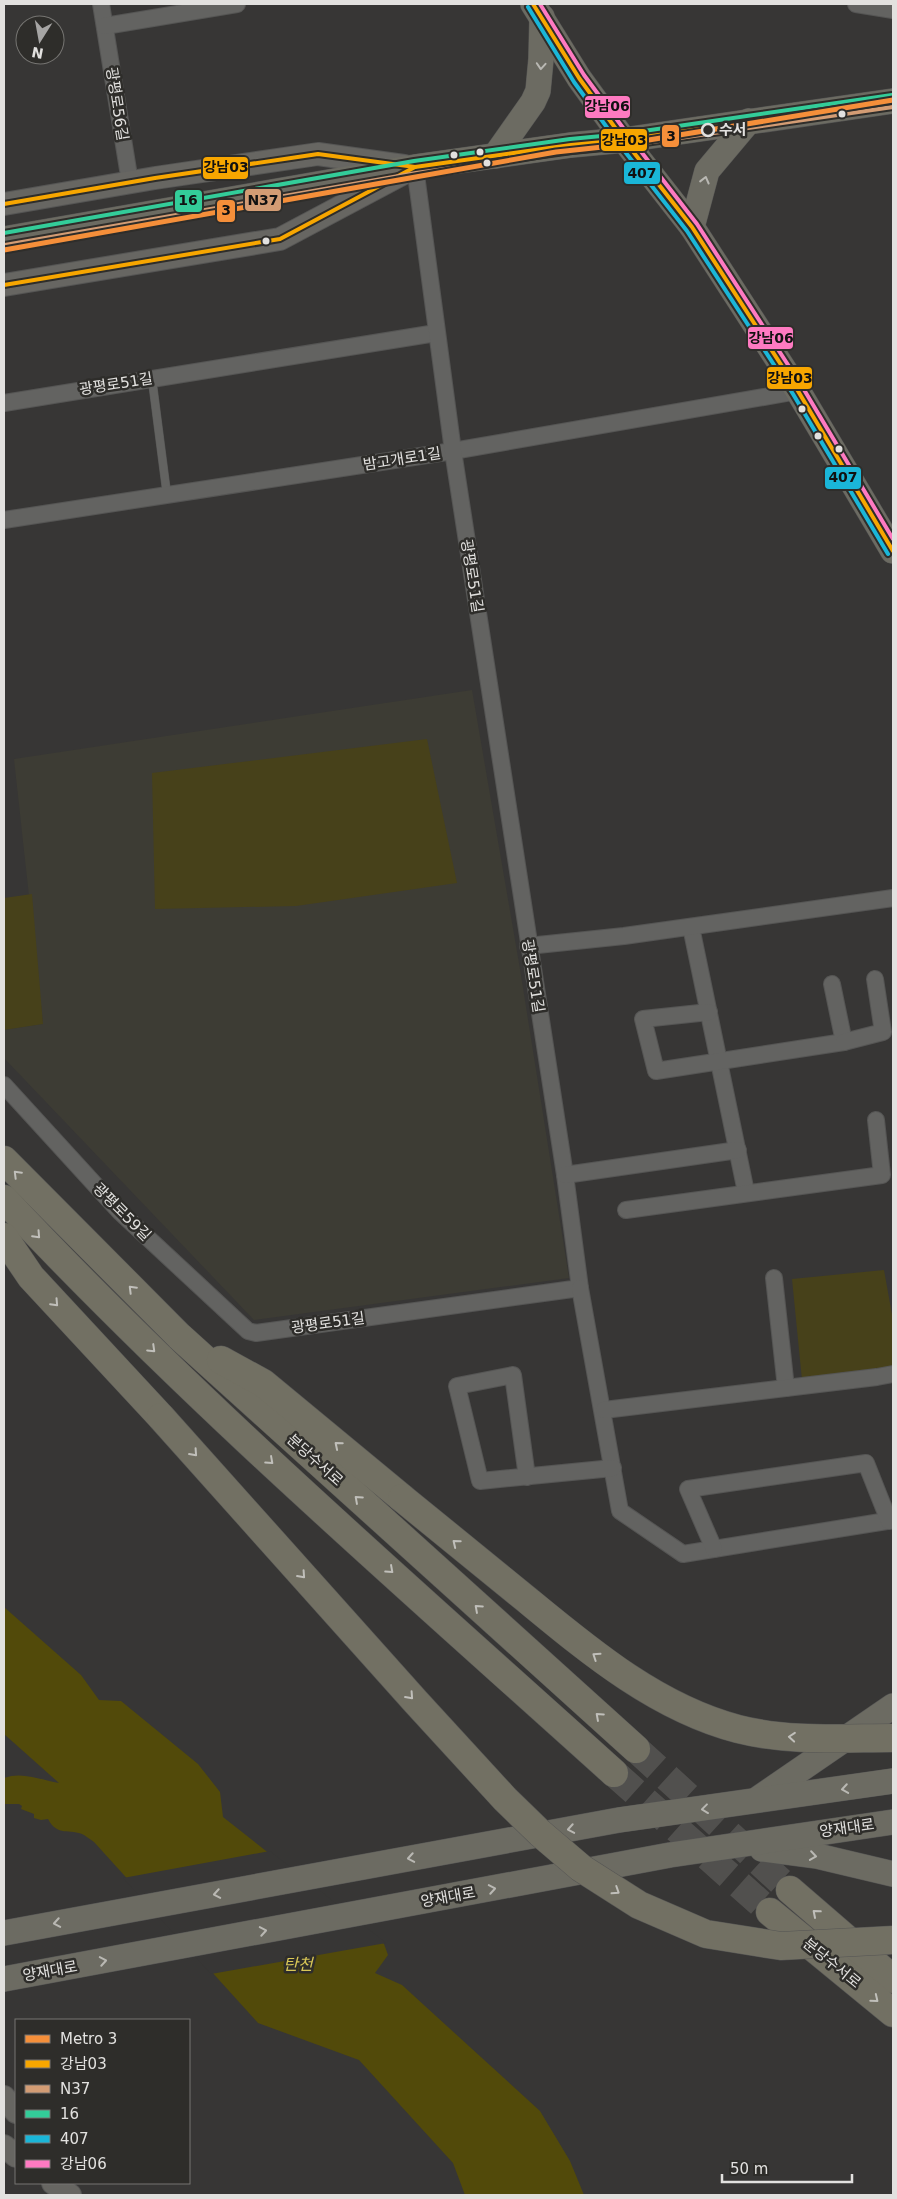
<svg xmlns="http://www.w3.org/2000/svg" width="897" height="2199" font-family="'DejaVu Sans','Noto Sans KR',sans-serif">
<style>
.built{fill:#3d3c34}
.green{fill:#47411a}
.water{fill:#524a0a}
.pier{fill:#373635}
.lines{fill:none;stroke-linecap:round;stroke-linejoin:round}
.highway-tunnel{stroke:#51504e;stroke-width:28;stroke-dasharray:28 14;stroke-linecap:butt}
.lane-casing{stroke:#555554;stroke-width:9}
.street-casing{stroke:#555554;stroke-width:18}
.secondary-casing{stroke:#555554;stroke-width:24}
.primary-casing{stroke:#555554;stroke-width:26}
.highway-casing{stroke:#555554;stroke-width:29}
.lane{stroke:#636361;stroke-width:8}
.street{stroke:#636361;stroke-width:16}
.secondary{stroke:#676662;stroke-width:22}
.primary{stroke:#6c6b62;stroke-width:25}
.highway{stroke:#727063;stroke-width:28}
.highway-bridge-casing{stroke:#555554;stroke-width:29;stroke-linecap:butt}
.highway-bridge{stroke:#727063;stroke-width:28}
.bus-1-casing{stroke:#2e2d2a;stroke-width:8}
.bus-2-casing{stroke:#2e2d2a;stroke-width:8}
.bus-3-casing{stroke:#2e2d2a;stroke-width:8}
.bus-4-casing{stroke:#2e2d2a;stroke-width:8}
.bus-5-casing{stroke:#2e2d2a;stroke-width:8}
.bus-1{stroke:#f7a600;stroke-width:4}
.bus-2{stroke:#d39c74;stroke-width:4}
.bus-3{stroke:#3c9;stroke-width:4}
.bus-4{stroke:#1ab6d8;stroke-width:4}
.bus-5{stroke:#fe7ac1;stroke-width:4}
.metro-1-casing{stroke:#2e2d2a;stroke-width:9}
.metro-1{stroke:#f58f3a;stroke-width:5}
.oneway{stroke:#b9b8b3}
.oneway2{stroke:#c0bfba}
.bus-dot{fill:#e2e1df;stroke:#2e2d2a;stroke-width:2}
.stop-dot{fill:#2e2d2a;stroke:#e2e1df;stroke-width:2.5}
.labels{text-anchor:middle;stroke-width:5;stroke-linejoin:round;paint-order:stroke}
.street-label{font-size:15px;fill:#e2e1df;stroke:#2e2d2a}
.stop-label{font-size:15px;font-weight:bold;fill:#e2e1df;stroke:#2e2d2a;text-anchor:start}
.water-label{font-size:16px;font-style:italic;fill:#d9c757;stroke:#2e2d2a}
.line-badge{stroke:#2e2d2a;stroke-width:2}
.pale-badge-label{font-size:14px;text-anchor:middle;font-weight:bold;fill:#111}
</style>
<rect width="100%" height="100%" fill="#373635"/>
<!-- built -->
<polygon class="built" points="472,690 520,969 569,1278 254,1320 4,1058 4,1030 43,1024 14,759"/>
<!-- green -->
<g class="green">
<polygon points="427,739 457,883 296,906 155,909 152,773"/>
<polygon points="32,894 43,1024 4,1030 4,898"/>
<polygon points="884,1270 893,1320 893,1366 802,1380 792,1279"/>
</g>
<!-- water -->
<path class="water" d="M 4,1607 L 81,1675 L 99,1700 L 121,1701 L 198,1764 L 220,1792 L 223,1817 L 384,1944 L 388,1955 L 375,1973 L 402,1985 L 540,2111 L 570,2161 L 584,2195 L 465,2195 L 453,2163 L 359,2060 L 258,2023 L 94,1842 C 91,1840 87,1837 84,1835 C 70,1828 57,1837 48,1819 L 41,1820 L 34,1818 L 34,1814 L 21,1809 L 22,1806 L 19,1804 L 4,1804 L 4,1778 C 22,1771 41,1780 59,1783 L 4,1734 Z"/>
<!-- pier -->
<polygon class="pier" points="270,1851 386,1943 211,1974 123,1878"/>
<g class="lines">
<!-- highway-tunnel -->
<g class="highway-tunnel">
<polyline points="636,1749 790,1890"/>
<polyline points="614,1773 770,1912"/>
</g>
<!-- lane casing -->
<g class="lane-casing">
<polyline id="lane" points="152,379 167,495"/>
</g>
<!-- street casing -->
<g class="street-casing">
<g id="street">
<polyline points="101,4 130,182"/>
<polyline points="856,4 893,10"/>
<polyline points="105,26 237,4"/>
<polyline points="4,403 436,333"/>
<polyline points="4,520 453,451 798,391"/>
<polyline points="691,927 746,1192"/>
<polyline points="528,946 624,936 893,898"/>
<polyline points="709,1012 643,1019 656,1071 844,1042 832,984"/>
<polyline points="844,1042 883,1032 875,979"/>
<polyline points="4,1085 120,1212 248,1331 256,1333 580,1288 565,1175 453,451 415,167"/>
<polyline points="565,1175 738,1150"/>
<polyline points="626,1210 882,1175 876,1120"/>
<polyline points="774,1278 786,1388"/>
<polyline points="580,1288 620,1511 683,1554 893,1520"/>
<polyline points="604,1410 877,1377 893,1374"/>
<polyline points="527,1477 513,1375 457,1386 480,1481 613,1468"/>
<polyline points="714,1549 688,1489 866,1463 889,1521"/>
</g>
</g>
<!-- secondary casing -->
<g class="secondary-casing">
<g id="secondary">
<polyline points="4,204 155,178 318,154 404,166"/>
<polyline points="4,285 280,239 406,172"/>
<polyline points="4,2097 16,2112"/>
<polyline points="4,2146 16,2156"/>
<polyline points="53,2183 70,2195"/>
</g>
</g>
<!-- primary casing -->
<g class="primary-casing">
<g id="primary">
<polyline points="533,4 579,78 624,140 692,227 798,391 893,551"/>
<polyline points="495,156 533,102 538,91 541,59 542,17"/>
<polyline points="692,227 707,171 749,121"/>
<polyline points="4,239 415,167 571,145 624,140 893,101"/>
<polyline points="759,1798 893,1706"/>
<polyline points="762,1849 817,1856 893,1874"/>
<polyline points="4,1933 619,1820 893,1781"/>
<polyline points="4,1979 670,1855 893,1822"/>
</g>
</g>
<!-- highway casing -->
<g class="highway-casing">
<g id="highway">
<polyline points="4,1160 179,1336 636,1749"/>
<path d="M 4,1199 C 195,1403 407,1586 614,1773"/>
<polyline points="4,1237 31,1277 161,1417"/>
<polyline points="221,1360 263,1383 402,1498"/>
<polyline points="790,1890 893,1979"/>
<polyline points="770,1912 893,2013"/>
</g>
</g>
<!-- lane -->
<use href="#lane" class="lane"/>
<!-- street -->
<use href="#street" class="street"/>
<!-- secondary -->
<use href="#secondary" class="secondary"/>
<!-- primary -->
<use href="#primary" class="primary"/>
<!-- highway -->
<use href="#highway" class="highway"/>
<!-- highway-bridge casing -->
<g class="highway-bridge-casing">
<g id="highway-bridge">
<polyline points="161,1417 416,1702 505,1799 540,1833 581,1868 639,1905 706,1934 781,1946 893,1940"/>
<path d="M 402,1498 C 444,1532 485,1566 526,1599 C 589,1651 657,1708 738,1729 C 789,1742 841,1738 893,1738"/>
</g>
</g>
<!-- highway-bridge -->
<use href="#highway-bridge" class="highway-bridge"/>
<!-- bus-1 casing -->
<g class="bus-1-casing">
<g id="bus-1">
<polyline points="533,4 579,78 624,140 692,227 798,391 893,551"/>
<polyline points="4,204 155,178 318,154 415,167 571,145 624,140 893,101"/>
<polyline points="4,285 280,239 415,167"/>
</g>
</g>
<!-- bus-2 casing -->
<g class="bus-2-casing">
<polyline id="bus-2" points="5,245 416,173 572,151 625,146 893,107"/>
</g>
<!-- bus-3 casing -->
<g class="bus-3-casing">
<polyline id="bus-3" points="4,233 414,161 570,139 623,134 892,95"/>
</g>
<!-- bus-4 casing -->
<g class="bus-4-casing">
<polyline id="bus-4" points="528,7 574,82 619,144 687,231 793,394 888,554"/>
</g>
<!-- bus-5 casing -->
<g class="bus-5-casing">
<polyline id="bus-5" points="540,4 584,75 629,136 697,224 803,388 893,539"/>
</g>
<!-- bus-1 -->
<use href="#bus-1" class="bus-1"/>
<!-- bus-2 -->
<use href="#bus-2" class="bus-2"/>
<!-- bus-3 -->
<use href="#bus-3" class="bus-3"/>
<!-- bus-4 -->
<use href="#bus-4" class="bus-4"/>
<!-- bus-5 -->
<use href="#bus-5" class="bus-5"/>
<!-- metro-1 casing -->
<g class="metro-1-casing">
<polyline id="metro-1" points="4,250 556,152 612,146 893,100"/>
</g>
<!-- metro-1 -->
<use href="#metro-1" class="metro-1"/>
</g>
<!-- one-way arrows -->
<defs><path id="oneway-chevron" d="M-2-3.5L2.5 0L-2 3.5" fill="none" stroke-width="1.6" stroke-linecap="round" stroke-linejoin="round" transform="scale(1.25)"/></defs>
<g class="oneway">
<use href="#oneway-chevron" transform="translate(541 66) rotate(94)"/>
<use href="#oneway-chevron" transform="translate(705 180) rotate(-76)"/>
<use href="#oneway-chevron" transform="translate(845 1789) rotate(171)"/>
<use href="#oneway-chevron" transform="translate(705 1809) rotate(173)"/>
<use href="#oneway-chevron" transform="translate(571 1829) rotate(170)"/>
<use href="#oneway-chevron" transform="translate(813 1856) rotate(8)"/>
<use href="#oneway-chevron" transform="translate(411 1858) rotate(170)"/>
<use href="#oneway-chevron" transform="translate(492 1889) rotate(-10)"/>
<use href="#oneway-chevron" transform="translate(217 1894) rotate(170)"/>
<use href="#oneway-chevron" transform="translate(57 1923) rotate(170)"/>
<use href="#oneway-chevron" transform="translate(263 1931) rotate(-10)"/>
<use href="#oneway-chevron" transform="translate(103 1961) rotate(-10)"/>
</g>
<g class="oneway2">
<use href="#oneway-chevron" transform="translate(17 1174) rotate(-135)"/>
<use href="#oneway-chevron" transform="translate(37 1235) rotate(47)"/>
<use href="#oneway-chevron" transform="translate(132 1289) rotate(-135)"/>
<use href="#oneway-chevron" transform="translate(55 1303) rotate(47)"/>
<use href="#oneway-chevron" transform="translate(152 1349) rotate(44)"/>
<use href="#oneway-chevron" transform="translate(338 1445) rotate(-140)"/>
<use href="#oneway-chevron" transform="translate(194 1453) rotate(48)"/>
<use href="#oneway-chevron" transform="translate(270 1461) rotate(42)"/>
<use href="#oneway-chevron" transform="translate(358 1499) rotate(-138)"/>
<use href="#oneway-chevron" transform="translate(456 1543) rotate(-141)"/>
<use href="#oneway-chevron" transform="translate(390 1570) rotate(42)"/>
<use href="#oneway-chevron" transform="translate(302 1575) rotate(48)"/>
<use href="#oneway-chevron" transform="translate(478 1608) rotate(-138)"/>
<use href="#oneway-chevron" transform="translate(596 1656) rotate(-146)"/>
<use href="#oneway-chevron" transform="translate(410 1696) rotate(48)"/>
<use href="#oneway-chevron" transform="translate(599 1716) rotate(-138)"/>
<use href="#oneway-chevron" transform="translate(792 1737) rotate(-175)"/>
<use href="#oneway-chevron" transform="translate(616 1891) rotate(33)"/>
<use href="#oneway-chevron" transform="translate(816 1913) rotate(-139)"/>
<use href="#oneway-chevron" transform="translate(875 1999) rotate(39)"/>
</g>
<!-- markers -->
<g class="bus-dot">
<circle cx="842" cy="114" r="4.5"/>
<circle cx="480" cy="152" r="4.5"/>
<circle cx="454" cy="155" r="4.5"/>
<circle cx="487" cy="163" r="4.5"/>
<circle cx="266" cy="241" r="4.5"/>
<circle cx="802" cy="409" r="4.5"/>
<circle cx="818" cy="436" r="4.5"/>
<circle cx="839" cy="449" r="4.5"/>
</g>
<circle class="stop-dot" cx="708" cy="130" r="6"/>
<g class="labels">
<!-- street labels -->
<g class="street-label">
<text transform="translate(117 104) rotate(81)" y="5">광평로56길</text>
<text transform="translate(116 384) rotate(-9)" y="5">광평로51길</text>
<text transform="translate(402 459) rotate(-9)" y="5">밤고개로1길</text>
<text transform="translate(472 576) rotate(81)" y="5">광평로51길</text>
<text transform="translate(533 976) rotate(81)" y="5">광평로51길</text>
<text transform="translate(122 1212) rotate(45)" y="5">광평로59길</text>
<text transform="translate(328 1323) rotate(-8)" y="5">광평로51길</text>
<text transform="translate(315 1460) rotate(42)" y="5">분당수서로</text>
<text transform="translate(847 1828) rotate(-8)" y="5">양재대로</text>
<text transform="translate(448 1897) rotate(-10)" y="5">양재대로</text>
<text transform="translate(832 1963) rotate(39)" y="5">분당수서로</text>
<text transform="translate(50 1971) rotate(-10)" y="5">양재대로</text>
</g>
<!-- stop labels -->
<g class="stop-label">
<text x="719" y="135">수서</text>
</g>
<!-- water labels -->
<g class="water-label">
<text x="298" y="1970">탄천</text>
</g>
</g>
<g class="line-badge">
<rect x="584" y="95" width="47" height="24" rx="5" fill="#fe7ac1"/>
<rect x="661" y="124" width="19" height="24" rx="5" fill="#f58f3a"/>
<rect x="600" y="128" width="48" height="24" rx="5" fill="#f7a600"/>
<rect x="202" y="156" width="47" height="24" rx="5" fill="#f7a600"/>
<rect x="623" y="161" width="38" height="24" rx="5" fill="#1ab6d8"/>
<rect x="244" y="188" width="38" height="24" rx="5" fill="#d39c74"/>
<rect x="174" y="189" width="29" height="24" rx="5" fill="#3c9"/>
<rect x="216" y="199" width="20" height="24" rx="5" fill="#f58f3a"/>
<rect x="747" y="326" width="47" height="24" rx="5" fill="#fe7ac1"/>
<rect x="766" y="366" width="47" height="24" rx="5" fill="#f7a600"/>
<rect x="824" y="466" width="38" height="24" rx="5" fill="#1ab6d8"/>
</g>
<g class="pale-badge-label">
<text x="607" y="111">강남06</text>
<text x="671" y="141">3</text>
<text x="624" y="145">강남03</text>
<text x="226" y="172">강남03</text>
<text x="642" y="178">407</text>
<text x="263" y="205">N37</text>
<text x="188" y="205">16</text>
<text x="226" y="215">3</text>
<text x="771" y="343">강남06</text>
<text x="790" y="383">강남03</text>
<text x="843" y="482">407</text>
</g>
<!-- border -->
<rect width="897" height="2199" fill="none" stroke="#e2e1df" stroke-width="10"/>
<!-- legend -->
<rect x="15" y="2019" width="175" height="165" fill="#2e2d2a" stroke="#767572"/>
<rect x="25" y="2035" width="25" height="8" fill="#f58f3a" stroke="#767572"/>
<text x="60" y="2044" font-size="15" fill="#e2e1df">Metro 3</text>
<rect x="25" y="2060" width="25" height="8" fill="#f7a600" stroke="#767572"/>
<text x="60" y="2069" font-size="15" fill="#e2e1df">강남03</text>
<rect x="25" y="2085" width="25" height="8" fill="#d39c74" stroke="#767572"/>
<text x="60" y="2094" font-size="15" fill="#e2e1df">N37</text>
<rect x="25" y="2110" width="25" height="8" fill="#33cc99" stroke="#767572"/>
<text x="60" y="2119" font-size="15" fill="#e2e1df">16</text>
<rect x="25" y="2135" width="25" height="8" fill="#1ab6d8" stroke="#767572"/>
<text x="60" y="2144" font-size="15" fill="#e2e1df">407</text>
<rect x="25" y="2160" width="25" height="8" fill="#fe7ac1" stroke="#767572"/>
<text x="60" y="2169" font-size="15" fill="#e2e1df">강남06</text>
<!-- north arrow -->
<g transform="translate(40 40) rotate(191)"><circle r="24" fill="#2e2d2a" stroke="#767572"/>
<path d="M0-4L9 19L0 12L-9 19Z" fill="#a6a5a4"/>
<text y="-8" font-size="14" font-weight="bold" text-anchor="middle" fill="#e2e1df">N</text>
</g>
<!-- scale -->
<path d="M722 2174v8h130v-8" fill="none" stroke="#e2e1df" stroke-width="2.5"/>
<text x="730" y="2174" font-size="15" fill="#e2e1df" stroke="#2e2d2a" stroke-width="4" paint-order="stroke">50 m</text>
</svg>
